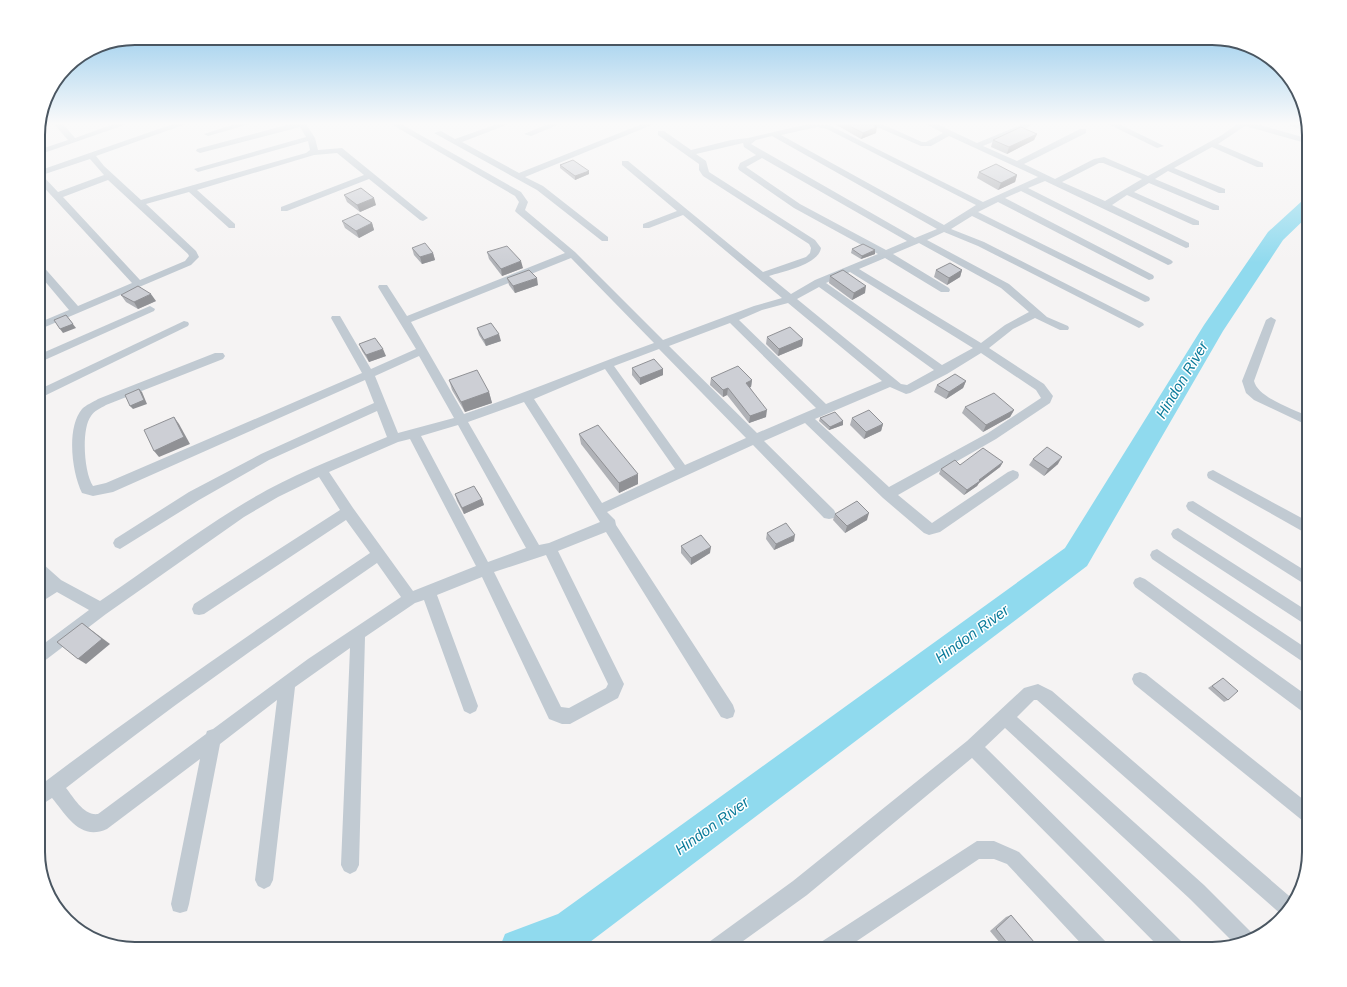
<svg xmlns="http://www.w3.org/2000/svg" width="1347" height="987" font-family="Arial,sans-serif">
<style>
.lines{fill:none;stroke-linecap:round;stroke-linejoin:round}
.river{fill:#90daee;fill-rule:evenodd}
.street{fill:#c1cad2;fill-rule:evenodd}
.wall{fill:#b0b2b7}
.shaded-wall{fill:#909195}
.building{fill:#cdcfd5;stroke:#909195}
.labels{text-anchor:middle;stroke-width:3;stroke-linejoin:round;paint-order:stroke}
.water-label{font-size:15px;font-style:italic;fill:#0c7c9b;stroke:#fff}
.rim{fill:none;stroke:#4a5661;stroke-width:2}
</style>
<rect width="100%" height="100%" fill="#f5f3f3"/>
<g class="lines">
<!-- river -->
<polygon class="river" points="1309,199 1309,215 1283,240 1223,331 1087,566 586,945 575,949 499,949 505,934 558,914 1065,548 1204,325 1268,232 1302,201"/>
<!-- street -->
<g class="street">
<polygon points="54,124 63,124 75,138 114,124 127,124 38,155 38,150 68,140"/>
<path d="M 173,124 L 186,124 L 96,156 L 104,166 L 141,200 L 306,153 L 310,150 L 308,141 L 198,172 L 194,169 L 306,137 L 300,127 L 200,153 L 196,151 L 197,149 L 290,124 L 306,124 L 315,138 L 318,150 L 342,148 L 428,218 L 423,221 L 420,220 L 369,179 L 287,211 L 281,211 L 281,207 L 364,175 L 337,153 L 314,155 L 197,190 L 235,224 L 235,228 L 229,228 L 189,192 L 146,204 L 196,251 L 199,257 L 191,265 L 38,330 L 38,323 L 69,310 L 38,273 L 38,263 L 41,264 L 78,306 L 132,283 L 38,181 L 38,171 ZM 90,159 L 104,175 L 58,192 L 42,175 ZM 108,180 L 188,254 L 189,256 L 185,261 L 140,280 L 63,197 Z"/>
<polygon points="235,124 250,124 208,136 204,134"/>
<path d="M 391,124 L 401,124 L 521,192 L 528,202 L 525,210 L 575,252 L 663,340 L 754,306 L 782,298 L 683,215 L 649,228 L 643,228 L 643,224 L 677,211 L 622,165 L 622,161 L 628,161 L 763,272 L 806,257 L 810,253 L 811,248 L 809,244 L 703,176 L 699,170 L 699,164 L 658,135 L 658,131 L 664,131 L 691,150 L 731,140 L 748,138 L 808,124 L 829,125 L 983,202 L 1038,177 L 949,136 L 931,146 L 921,146 L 870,124 L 882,124 L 922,142 L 926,142 L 943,133 L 926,124 L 937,124 L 977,143 L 1023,124 L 1035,124 L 983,146 L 1017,161 L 1080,129 L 1086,129 L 1086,133 L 1024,164 L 1055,179 L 1094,159 L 1104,157 L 1148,176 L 1222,135 L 1237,124 L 1257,124 L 1309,139 L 1309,144 L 1245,126 L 1218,144 L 1263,163 L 1263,167 L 1257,167 L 1212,147 L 1174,168 L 1225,189 L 1225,193 L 1219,193 L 1168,171 L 1155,179 L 1219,206 L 1219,210 L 1213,210 L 1149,183 L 1134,192 L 1199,221 L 1199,225 L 1193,225 L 1127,195 L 1112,205 L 1189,243 L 1189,247 L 1186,248 L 1045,181 L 1028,188 L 1171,260 L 1173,262 L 1171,264 L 1168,265 L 1021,191 L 1005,198 L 1153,275 L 1154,277 L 1153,279 L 1149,280 L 998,202 L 978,212 L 1149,297 L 1150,299 L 1149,301 L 1145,302 L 972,216 L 951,229 L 984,242 L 1143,323 L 1144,325 L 1139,328 L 978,246 L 944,232 L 927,240 L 1009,284 L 1047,317 L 1068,326 L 1069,328 L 1068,330 L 1060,330 L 1035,318 L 1013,329 L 989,348 L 1044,384 L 1053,396 L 1050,403 L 996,439 L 898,495 L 932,523 L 1008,472 L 1013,470 L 1018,472 L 1019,475 L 1018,478 L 940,532 L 929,535 L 924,533 L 883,498 L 805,423 L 764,441 L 834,510 L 836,514 L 834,518 L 829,519 L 824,518 L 753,445 L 607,512 L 615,520 L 616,525 L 733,705 L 735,711 L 733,717 L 727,719 L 721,717 L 606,532 L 558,551 L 624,684 L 618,698 L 570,724 L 562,724 L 549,719 L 482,577 L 437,595 L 478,706 L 476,711 L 470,714 L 464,711 L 424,600 L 415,603 L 365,637 L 359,865 L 356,871 L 350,874 L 344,871 L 341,865 L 350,648 L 295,687 L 273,880 L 270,886 L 264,889 L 258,886 L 255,880 L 277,700 L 220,744 L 189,904 L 187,911 L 180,913 L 173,911 L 171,904 L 200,759 L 107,829 C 80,841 67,816 52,798 L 38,807 L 38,787 C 146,705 257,629 370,553 L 346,520 L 204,614 L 199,615 L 194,614 L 192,609 L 194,604 L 340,510 L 319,477 L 278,497 L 244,517 L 106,614 L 43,662 L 38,664 L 38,648 L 89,610 L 57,592 L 38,604 L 38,589 L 46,584 L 38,577 L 38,562 L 43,564 L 61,580 L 100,601 C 155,564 209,522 267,490 C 306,469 347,454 387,437 L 377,411 L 269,460 L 199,500 L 120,549 L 115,547 L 113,543 L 115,539 L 189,492 L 261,454 L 374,403 L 365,380 L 113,492 L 93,496 L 82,493 C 72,473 66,428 82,409 C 86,405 93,402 98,399 L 215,353 L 223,353 L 225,356 L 223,359 L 106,405 C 101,408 94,411 91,416 C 81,429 84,473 93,486 L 106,483 L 362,373 L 331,318 L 332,316 L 340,316 L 371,369 L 416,349 L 378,287 L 379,285 L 387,285 L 407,316 L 565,253 L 517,213 L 515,211 L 519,202 L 515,196 ZM 817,127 L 827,129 L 976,205 L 944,225 L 781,135 ZM 772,136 L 937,229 L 915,238 L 751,144 L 756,140 ZM 743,143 L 744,147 L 756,155 L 740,163 L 738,168 L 739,170 L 794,208 L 878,254 L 815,280 L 791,294 L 769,276 C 784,271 818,265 821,248 L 815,240 L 709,172 L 706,161 L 696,154 ZM 762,158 L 907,241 L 886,250 L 800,204 L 746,167 ZM 1099,163 L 1103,163 L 1142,179 L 1105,201 L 1062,182 ZM 919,243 L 1001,288 L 1029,312 L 1005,325 L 981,343 L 859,269 L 885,258 L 941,292 L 949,292 L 950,290 L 949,288 L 893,254 ZM 571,258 L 654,343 C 590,366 528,392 464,414 L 411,322 ZM 850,272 L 973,348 L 942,365 L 826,283 ZM 819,287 L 934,370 L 907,385 L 901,384 L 797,299 ZM 788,303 L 882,381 L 826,404 L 739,320 L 762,310 ZM 730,323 L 816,408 L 757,433 L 669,346 ZM 659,349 L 746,438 L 685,465 L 614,366 ZM 981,353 L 1036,390 L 1041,398 L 988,433 L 889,487 L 815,419 L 890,387 L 906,394 L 910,393 L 947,374 ZM 419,356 L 454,418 L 398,433 L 375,376 ZM 605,369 L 675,469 L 602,503 L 534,399 ZM 524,402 L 600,522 L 549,543 L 539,545 L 468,422 ZM 458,425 L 526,548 L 488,562 L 421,436 ZM 410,439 L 476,566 L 413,591 L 353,508 L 329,472 L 398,442 ZM 546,555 L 608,684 L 606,688 L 569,708 L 561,707 L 494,572 ZM 377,563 L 401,597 L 308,659 L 213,729 L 207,731 L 206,734 L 98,814 C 84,816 74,798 66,788 C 167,709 271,636 377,563 Z"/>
<polygon points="497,124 509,124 462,142 519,173 642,124 654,124 525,177 543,186 608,237 608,241 602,241 537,190 434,133 441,131 455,139"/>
<polygon points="548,124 560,124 531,136 524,134"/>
<polygon points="1108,124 1119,124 1164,146 1157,148"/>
<polygon points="1289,124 1307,126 1308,131 1290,126"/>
<polygon points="150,306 155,309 154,311 38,363 38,355"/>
<path d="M 1271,317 L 1276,320 L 1254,381 C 1258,398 1294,409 1309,417 L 1309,426 L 1254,400 L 1246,393 L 1242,381 L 1266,320 Z"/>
<polygon points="184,321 188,322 189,324 188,326 38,399 38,390"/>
<polygon points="1213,470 1309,522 1309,535 1208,478 1207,475 1208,472"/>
<polygon points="1193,501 1309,573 1309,587 1188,510 1186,506 1188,502"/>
<polygon points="1178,528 1309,612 1309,627 1173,538 1171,534 1173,530"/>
<polygon points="1157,549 1309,650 1309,666 1152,559 1150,555 1152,551"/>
<polygon points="1140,577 1145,579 1309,697 1309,715 1303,712 1135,587 1133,583 1135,579"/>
<polygon points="1140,672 1146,674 1309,804 1309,824 1303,821 1134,684 1132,679 1134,674"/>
<polygon points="1038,684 1052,691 1295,901 1289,911 1283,916 1037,700 1034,700 1017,717 1204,885 1253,934 1255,939 1235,944 1190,899 1005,728 985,747 1182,942 1185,949 1161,949 972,758 807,895 732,949 706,949 709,942 793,881 967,741 1024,688"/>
<polygon points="977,841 994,841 1019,852 1106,942 1109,949 1086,949 1007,864 994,859 979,859 845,949 818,949 821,942"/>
</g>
</g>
<!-- wall -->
<g class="wall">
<polygon points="835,124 877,124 876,133 861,139"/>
<polygon points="1037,134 1034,140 1007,154 991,147 993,140"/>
<polygon points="560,165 589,171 589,174 575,180 560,168"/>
<polygon points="979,172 1017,175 1015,182 998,190 977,178"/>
<polygon points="344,195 376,205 360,212 347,202"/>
<polygon points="342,221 372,223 374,230 359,238 345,228"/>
<polygon points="412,248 433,253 435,260 422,264 414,255"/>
<polygon points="852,249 875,254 861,259 851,253"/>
<polygon points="487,252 523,268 502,276 489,259"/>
<polygon points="936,270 962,270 960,277 947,285 934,277"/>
<polygon points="830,276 865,293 852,300 829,283"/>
<polygon points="507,278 538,285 515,293 509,285"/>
<polygon points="121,295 156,301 138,309 126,302"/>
<polygon points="477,328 501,341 486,346 479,335"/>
<polygon points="767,337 803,339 802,346 778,356 766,344"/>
<polygon points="359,344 386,356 369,362 362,351"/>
<polygon points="632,368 663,369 663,375 640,385 632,375"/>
<polygon points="711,378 752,380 751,387 750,387 766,417 749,423 727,395 723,397 710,385"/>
<polygon points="449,380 489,392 492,403 465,412 452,390"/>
<polygon points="966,381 963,388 946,399 934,392 937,385"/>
<polygon points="965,407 1014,410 1010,417 983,432 962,413"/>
<polygon points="820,418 843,421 843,425 829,430 819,421"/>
<polygon points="852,418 883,424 881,431 864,439 850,425"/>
<polygon points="579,434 638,484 619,493 581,444"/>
<polygon points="1033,459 1058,464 1044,476 1029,465"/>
<polygon points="1003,462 1000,467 979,483 977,486 964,495 939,474 941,469 960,465"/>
<polygon points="455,494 482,499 484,505 464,514 457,501"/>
<polygon points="835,514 867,520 845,533 833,520"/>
<polygon points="767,533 794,541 774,550 766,539"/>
<polygon points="681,546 710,553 691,565 681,553"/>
<polygon points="1223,678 1228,700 1224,702 1208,688"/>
<polygon points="1011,915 1040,949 1005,949 990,931 1006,917"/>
</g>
<!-- shaded-wall -->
<g class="shaded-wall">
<polygon points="874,124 877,124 876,133 861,139 863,133"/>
<polygon points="1037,134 1034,140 1007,154 1009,147"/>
<polygon points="589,171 589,174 575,180 575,176"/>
<polygon points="1017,175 1015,182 998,190 1001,183"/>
<polygon points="374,198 376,205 360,212 357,205"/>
<polygon points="372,223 374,230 359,238 356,231"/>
<polygon points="875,250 875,254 861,259 862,256"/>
<polygon points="433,253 435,260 422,264 420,257"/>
<polygon points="521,261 523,268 502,276 501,269"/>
<polygon points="962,270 960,277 947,285 949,278"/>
<polygon points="537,278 538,285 515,293 513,286"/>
<polygon points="866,286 865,293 852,300 854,293"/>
<polygon points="151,294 156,301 138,309 134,302"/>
<polygon points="66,315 76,328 63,333 60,329"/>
<polygon points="499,334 501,341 486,346 484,340"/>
<polygon points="803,339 802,346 778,356 779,349"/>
<polygon points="383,349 386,356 369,362 366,355"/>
<polygon points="663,369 663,375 640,385 640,378"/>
<polygon points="752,380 751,387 745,389 746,383"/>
<polygon points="966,381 963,388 946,399 949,392"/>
<polygon points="728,388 727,395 723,397 723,390"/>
<polygon points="139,389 142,392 147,404 133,409 130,406"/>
<polygon points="489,392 492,403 465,412 461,402"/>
<polygon points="767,410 766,417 749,423 750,416"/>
<polygon points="1014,410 1010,417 983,432 986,425"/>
<polygon points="174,417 179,424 190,444 159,457 154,451"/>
<polygon points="843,421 843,425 829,430 830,427"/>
<polygon points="883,424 881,431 864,439 866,432"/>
<polygon points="1062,457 1058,464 1044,476 1048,469"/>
<polygon points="1003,462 1000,467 979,483 977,486 964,495 967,490 979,480"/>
<polygon points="638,474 638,484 619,493 619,483"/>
<polygon points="482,499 484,505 464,514 462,508"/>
<polygon points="869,513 867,520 845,533 847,526"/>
<polygon points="795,535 794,541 774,550 776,544"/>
<polygon points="711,547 710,553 691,565 691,558"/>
<polygon points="82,623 110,644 86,664 78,659"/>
</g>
<!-- building -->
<g class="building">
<polygon points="846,124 874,124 873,125 877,127 863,133"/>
<polygon points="1021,127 1037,134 1009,147 993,140"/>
<polygon points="573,160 589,171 575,176 560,165"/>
<polygon points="996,164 1017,175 1001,183 979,172"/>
<polygon points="361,188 374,198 357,205 344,195"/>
<polygon points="358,214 372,223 356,231 342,221"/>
<polygon points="425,243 433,253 420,257 412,248"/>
<polygon points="863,244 875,250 862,256 852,249"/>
<polygon points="507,246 521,261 501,269 487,252"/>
<polygon points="950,263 962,270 949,278 936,270"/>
<polygon points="529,270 537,278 513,286 507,278"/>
<polygon points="843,270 866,286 854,293 830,276"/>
<polygon points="138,286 151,294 134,302 121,295"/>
<polygon points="66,315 73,324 60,329 54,320"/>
<polygon points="491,323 499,334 484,340 477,328"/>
<polygon points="790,327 803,339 779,349 767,337"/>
<polygon points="375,338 383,349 366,355 359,344"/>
<polygon points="654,359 663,369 640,378 632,368"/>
<polygon points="738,366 752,380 746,383 767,410 750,416 728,388 723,390 711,378"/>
<polygon points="477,370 489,392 461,402 449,380"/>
<polygon points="955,374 966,381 949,392 937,385"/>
<polygon points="139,389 144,400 130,406 125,395"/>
<polygon points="994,393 1014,410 986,425 965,407"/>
<polygon points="869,410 883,424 866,432 852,418"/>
<polygon points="835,412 843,421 830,427 820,418"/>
<polygon points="174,417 184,437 154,451 144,430"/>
<polygon points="598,425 638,474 619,483 579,434"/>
<polygon points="1047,447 1062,457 1048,469 1033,459"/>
<polygon points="983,448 1003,462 979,480 980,481 967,490 941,469 955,460 960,465"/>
<polygon points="474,486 482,499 462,508 455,494"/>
<polygon points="857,501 869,513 847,526 835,514"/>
<polygon points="786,523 795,535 776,544 767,533"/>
<polygon points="701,535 711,547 691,558 681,546"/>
<polygon points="82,623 102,639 78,659 57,642"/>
<polygon points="1223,678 1238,691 1228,700 1212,686"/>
<polygon points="1011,915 1040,949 1012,949 996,929"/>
</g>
<!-- sky -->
<linearGradient id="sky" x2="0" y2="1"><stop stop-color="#85c3ea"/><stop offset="0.47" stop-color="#fafafa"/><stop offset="1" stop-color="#fafafa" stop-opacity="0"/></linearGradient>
<rect width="1347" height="263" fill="url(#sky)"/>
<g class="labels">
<!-- water labels -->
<g class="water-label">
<text transform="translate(1182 380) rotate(-59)" y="5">Hindon River</text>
<text transform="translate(972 634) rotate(-36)" y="5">Hindon River</text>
<text transform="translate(712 826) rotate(-36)" y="5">Hindon River</text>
</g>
</g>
<!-- crop -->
<path d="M0 0H1347V987H0ZM135 45H1212A90 90 0 0 1 1302 135V852A90 90 0 0 1 1212 942H135A90 90 0 0 1 45 852V135A90 90 0 0 1 135 45Z" fill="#fff" fill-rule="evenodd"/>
<path class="rim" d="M135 45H1212A90 90 0 0 1 1302 135V852A90 90 0 0 1 1212 942H135A90 90 0 0 1 45 852V135A90 90 0 0 1 135 45Z"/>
</svg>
